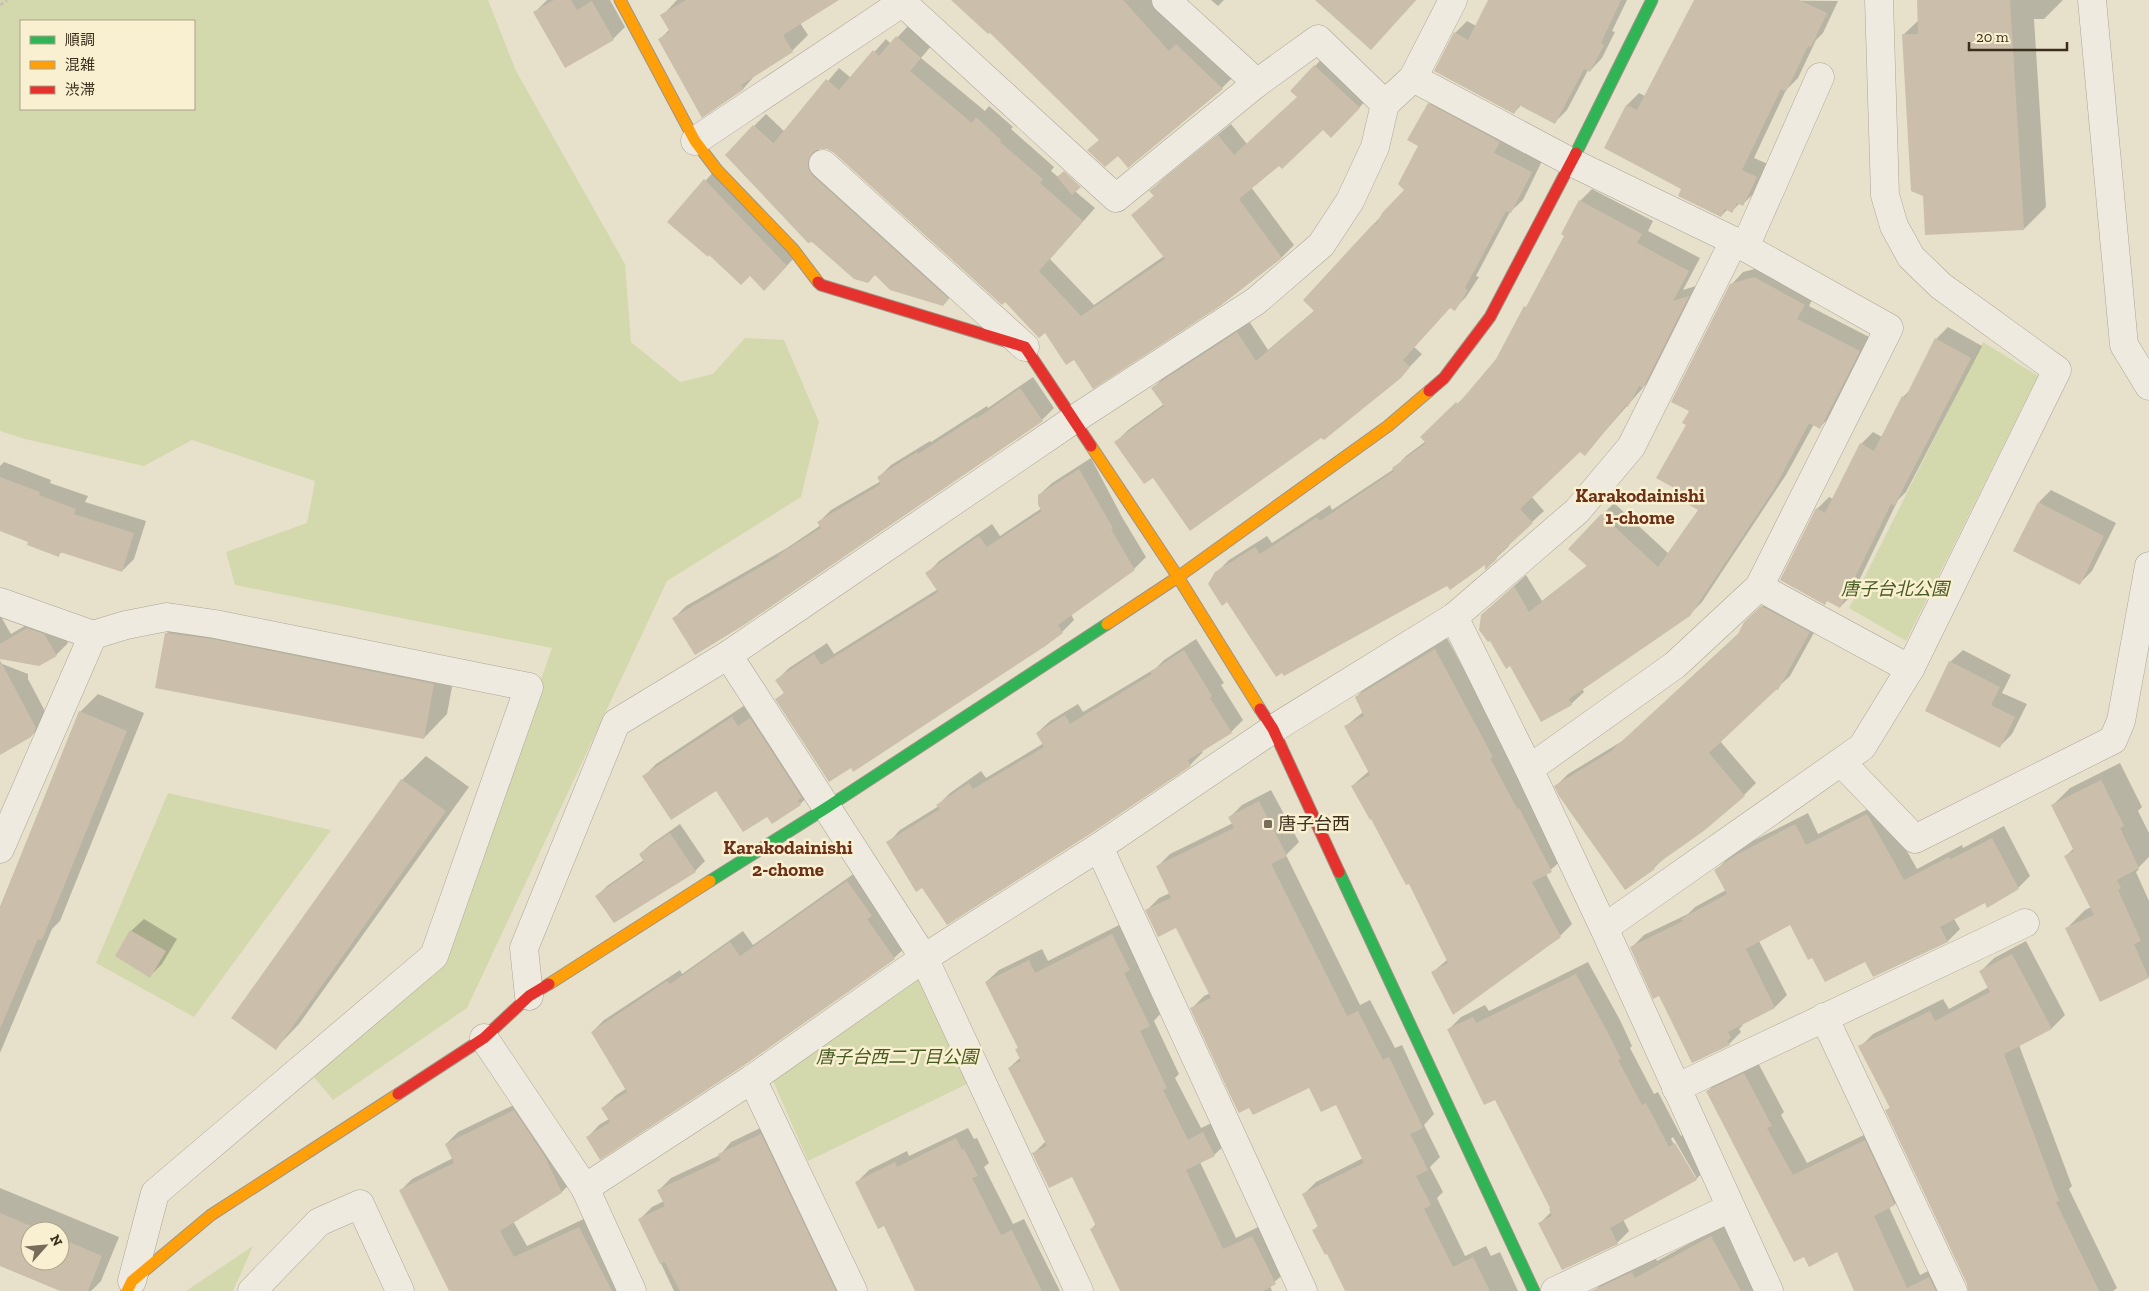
<svg xmlns="http://www.w3.org/2000/svg" width="2149" height="1291" font-family="'Zilla Slab','Noto Sans JP',serif">
<style>
.green{fill:#d4d8ad;fill-rule:evenodd}
.shadow{fill:#0003;fill-rule:evenodd}
.building{fill:#cbbfac}
.lines{fill:none;stroke-linecap:round;stroke-linejoin:round}
.street-casing{stroke:#aca596;stroke-width:29}
.fast-casing{stroke:#9c9585;stroke-width:13}
.slow-casing{stroke:#9c9585;stroke-width:13}
.jam-casing{stroke:#9c9585;stroke-width:13}
.path{stroke:#c7c2b6;stroke-width:3;stroke-dasharray:4 2.5;stroke-linecap:butt}
.street{stroke:#eeeadf;stroke-width:28}
.fast{stroke:#30b455;stroke-width:11}
.slow{stroke:#ff9f0a;stroke-width:11}
.jam{stroke:#e5322d;stroke-width:11}
.poi-dot{fill:#776d5a;stroke:#f9f0d1;stroke-width:2}
.labels{text-anchor:middle;stroke-width:5;stroke-linejoin:round;paint-order:stroke}
.park-label{font-size:18px;font-style:italic;fill:#475a21;stroke:#f9f0d1}
.poi-label{font-size:18px;fill:#3b2e1c;stroke:#f9f0d1;text-anchor:start}
.neighbourhood-label{font-size:19px;font-weight:bold;fill:#6c2f18;stroke:#f9f0d1}
</style>
<rect width="100%" height="100%" fill="#e7e1cc"/>
<!-- green -->
<g class="green">
<path d="M 0,0 L 488,0 L 516,71 L 625,264 L 631,342 L 680,382 L 713,374 L 745,338 L 784,340 L 819,422 L 801,497 L 667,581 L 467,1008 L 333,1100 L 313,1076 L 444,957 L 552,648 L 235,585 L 226,552 L 307,523 L 315,481 L 192,440 L 144,466 L 25,439 L 0,431 ZM 21,21 L 194,21 L 194,109 L 21,109 Z"/>
<polygon points="1983,342 2038,376 1906,641 1849,608"/>
<polygon points="168,793 331,830 194,1017 96,963"/>
<polygon points="919,973 971,1082 808,1161 771,1076"/>
<polygon points="253,1246 233,1291 186,1291"/>
</g>
<!-- shadow -->
<g class="shadow">
<polygon points="547,0 610,0 625,27 613,39 535,12"/>
<polygon points="677,0 835,0 800,23 808,35 792,51 758,72 743,89 660,39 670,29 662,16"/>
<polygon points="960,0 1152,0 1185,37 1192,29 1237,73 1222,88 1128,166"/>
<polygon points="1211,0 1224,0 1218,6"/>
<polygon points="1317,0 1416,0 1371,49"/>
<polygon points="1489,0 1627,0 1612,31 1615,32 1602,58 1590,71 1588,70 1567,110 1554,123 1521,105 1514,113 1455,33 1467,21 1476,26"/>
<polygon points="1695,0 1838,1 1823,33 1816,40 1798,78 1786,90 1754,158 1768,164 1755,192 1743,204 1740,203 1732,211 1728,209 1721,216 1683,188 1605,148 1627,105 1639,93 1645,96"/>
<polygon points="1918,0 2063,0 2044,19 2034,19 2046,207 2024,229 1924,195 1903,35 1919,20"/>
<polygon points="909,25 932,45 921,58 985,111 989,106 1013,127 1011,129 1054,167 1051,171 1095,208 1050,259 1094,305 1164,256 1132,215 1155,195 1151,191 1163,179 1231,124 1247,144 1298,97 1292,91 1327,53 1371,95 1343,125 1323,129 1251,187 1294,245 1282,257 1219,305 1074,358 1045,331 1005,300 834,151 827,148 819,148 820,156 955,292 943,304 754,126 766,114 785,132 839,68 851,78 886,39 891,44"/>
<polygon points="1441,92 1543,159 1523,200 1510,212 1476,276 1479,277 1466,297 1454,309 1450,307 1414,347 1422,354 1400,377 1321,436 1153,476 1116,442 1128,430 1164,404 1153,388 1165,376 1249,321 1268,350 1315,310 1374,224 1405,190 1419,146 1429,104"/>
<polygon points="717,168 798,254 776,277 750,275 710,254 668,222"/>
<polygon points="1592,189 1653,221 1648,231 1700,258 1683,290 1699,285 1655,374 1585,454 1580,450 1531,496 1544,511 1508,544 1509,546 1496,558 1448,584 1216,573 1229,560 1267,536 1272,543 1330,505 1332,510 1394,469 1406,456 1426,441 1422,437 1470,392 1497,360 1566,236 1580,201"/>
<polygon points="1766,266 1816,292 1809,306 1871,338 1832,415 1820,427 1814,424 1786,475 1702,602 1689,615 1582,688 1584,692 1571,704 1542,720 1482,615 1526,575 1542,601 1588,565 1602,515 1614,503 1669,554 1700,510 1675,488 1690,410 1731,285 1743,272"/>
<polygon points="1948,327 1982,346 1906,492 1898,500 1852,595 1840,607 1817,509 1829,497 1833,499 1861,444 1873,432 1882,437 1903,397 1912,388 1936,339"/>
<polygon points="1033,377 1054,408 1042,420 674,618 686,606 787,548 821,525 819,522 831,510 881,481 879,477 891,465 930,441 931,442 987,406 988,408"/>
<polygon points="1091,458 1122,517 1146,557 1134,569 1071,614 1074,620 1062,632 777,700 785,692 777,680 789,668 827,643 834,654 938,589 927,574 939,561 992,524 1000,536 1042,508 1039,495 1052,483"/>
<polygon points="4,462 51,480 50,483 88,496 85,502 146,521 134,559 122,571 62,552 58,555 30,541 0,530 0,466"/>
<polygon points="2051,490 2116,523 2092,571 2080,583 2039,502"/>
<polygon points="1775,595 1821,620 1790,676 1720,741 1756,783 1744,795 1665,857 1654,868 1556,786 1568,774 1624,740 1740,632 1758,610"/>
<polygon points="190,610 457,660 447,714 424,738 166,634"/>
<polygon points="0,615 11,634 40,617 56,622 68,643 56,655 0,658"/>
<polygon points="1447,638 1504,744 1502,746 1563,859 1546,874 1572,924 1560,936 1433,972 1448,959 1410,882 1352,786 1369,771 1346,726 1363,712 1356,697 1368,685"/>
<polygon points="1196,639 1224,683 1221,685 1243,720 1231,732 1201,750 1203,752 1190,765 1090,833 923,887 888,843 900,830 939,806 938,805 950,793 981,771 986,778 1044,743 1037,733 1050,721 1078,704 1083,712 1156,668 1164,660"/>
<polygon points="1963,650 2011,675 2002,693 2027,704 2012,734 1999,747 1950,662"/>
<polygon points="0,663 28,674 28,679 47,715 43,724 31,736 0,753"/>
<polygon points="98,694 144,713 60,921 52,929 0,1053 0,907 80,712"/>
<polygon points="745,705 813,792 800,804 768,815 716,789 644,776 656,764"/>
<polygon points="426,756 469,787 299,1024 276,1048 232,1018 402,780"/>
<polygon points="2120,763 2142,807 2138,811 2149,833 2149,857 2138,868 2139,869 2136,872 2149,901 2149,977 2100,1000 2067,928 2085,910 2091,907 2066,856 2074,848 2052,806 2070,788"/>
<polygon points="1271,790 1299,842 1286,855 1360,1005 1370,1000 1395,1048 1402,1045 1434,1114 1424,1125 1440,1157 1430,1167 1443,1192 1437,1198 1465,1256 1486,1246 1491,1256 1500,1252 1518,1291 1347,1291 1328,1253 1314,1230 1319,1225 1304,1194 1316,1182 1363,1158 1336,1103 1192,1008 1204,996 1210,993 1176,926 1147,910 1159,898 1170,893 1158,866 1170,854 1233,823 1230,817 1242,805"/>
<polygon points="1880,803 1917,869 1962,845 1963,848 2004,826 2030,876 2018,888 1985,902 1954,919 1960,929 1948,941 1874,976 1866,960 1813,956 1791,924 1759,941 1787,995 1775,1007 1742,1024 1743,1025 1739,1029 1741,1032 1729,1044 1660,994 1631,948 1644,935 1688,914 1695,907 1726,890 1716,870 1728,858 1749,843 1808,813 1818,834"/>
<polygon points="680,824 705,861 695,871 597,896 607,886 644,860 640,854 650,845"/>
<polygon points="859,870 906,947 894,958 588,1137 599,1125 609,1119 603,1108 615,1096 627,1088 592,1032 604,1020 680,970 682,974 743,931 753,945"/>
<polygon points="144,919 177,939 162,964 150,976 131,931"/>
<polygon points="1125,922 1162,1012 1154,1021 1179,1074 1175,1078 1201,1128 1216,1121 1227,1143 1214,1155 1200,1162 1236,1238 1264,1224 1288,1270 1270,1286 1272,1291 1126,1291 1091,1229 1096,1224 1072,1175 1034,1153 1046,1141 1009,1068 1021,1057 1019,1048 986,982 999,970 1042,949 1048,961"/>
<polygon points="2026,941 2065,1015 2052,1028 2019,1045 2072,1186 2069,1189 2117,1288 2113,1291 1969,1291 1968,1284 1887,1111 1890,1107 1860,1047 1873,1034 1943,999 1949,1009 1989,987 1981,971 1994,958"/>
<path d="M 1588,962 L 1620,1020 L 1632,1046 L 1630,1048 L 1654,1094 L 1658,1092 L 1681,1136 L 1687,1132 L 1708,1168 L 1696,1179 L 1623,1219 L 1629,1231 L 1617,1243 L 1539,1224 L 1552,1211 L 1552,1208 L 1495,1098 L 1449,1029 L 1461,1017 L 1485,1005 L 1489,1011 ZM 1673,1137 L 1696,1177 L 1693,1177 L 1671,1139 Z"/>
<polygon points="1757,1061 1784,1112 1781,1115 1807,1163 1878,1128 1908,1191 1895,1204 1889,1207 1920,1275 1942,1264 1958,1291 1855,1291 1837,1250 1804,1255 1794,1260 1707,1092 1720,1078"/>
<polygon points="526,1099 574,1179 562,1192 513,1221 527,1246 592,1215 619,1291 452,1291 400,1191 412,1179 453,1158 446,1144 458,1132"/>
<polygon points="773,1122 851,1291 674,1291 640,1219 652,1207 664,1201 659,1190 671,1178 720,1155 731,1142"/>
<polygon points="968,1128 974,1139 977,1138 989,1163 984,1167 1013,1224 1024,1219 1060,1291 917,1291 885,1224 857,1182 869,1170 907,1151 909,1156"/>
<path d="M 0,1188 L 119,1237 L 101,1281 L 91,1291 L 64,1291 L 0,1265 ZM 30,1231 L 60,1231 L 60,1261 L 30,1261 Z"/>
<polygon points="1725,1224 1757,1291 1595,1290 1608,1277 1655,1257 1657,1261"/>
</g>
<!-- building -->
<g class="building">
<polygon points="554,0 571,0 577,10 592,1 614,40 565,68 533,12"/>
<polygon points="686,0 839,0 783,35 793,52 741,85 744,89 702,118 658,39 670,32 660,15"/>
<polygon points="951,0 1123,0 1169,51 1176,44 1223,89 1128,168 1118,156 1105,167 1087,150 1099,140 990,33 988,34"/>
<polygon points="1315,0 1416,0 1371,50"/>
<polygon points="1488,0 1621,0 1601,43 1604,45 1590,72 1584,69 1555,124 1519,105 1514,114 1434,71 1454,32 1468,40"/>
<polygon points="1694,0 1799,0 1827,13 1811,47 1808,46 1786,92 1781,89 1742,170 1757,177 1743,206 1737,203 1732,213 1725,209 1721,217 1678,196 1681,189 1604,148 1626,105 1637,110"/>
<polygon points="1917,0 2010,0 2024,230 1925,235 1923,196 1911,191 1902,34 1918,34"/>
<polygon points="896,36 921,58 910,71 972,123 976,117 1001,140 1000,142 1043,179 1040,183 1083,221 1039,271 1081,316 1165,259 1131,215 1154,196 1149,191 1218,135 1234,155 1297,97 1290,91 1314,65 1360,108 1331,138 1323,130 1282,169 1279,166 1239,199 1282,258 1220,306 1093,389 1074,360 1066,365 1045,333 1039,338 1005,302 1002,305 833,152 827,149 819,149 812,153 808,161 808,168 812,175 949,299 943,306 890,290 875,275 868,283 854,279 812,242 808,243 725,155 753,125 773,144 826,79 839,90 873,50 879,56"/>
<polygon points="1428,103 1500,142 1494,153 1532,172 1511,213 1506,211 1465,288 1468,290 1455,311 1450,308 1403,360 1410,367 1401,378 1324,440 1321,438 1190,531 1153,478 1144,484 1114,442 1164,406 1151,388 1237,332 1256,361 1314,311 1303,300 1374,223 1376,225 1382,213 1404,190 1398,184 1418,146 1407,140"/>
<polygon points="1064,171 1081,187 1072,195 1057,177"/>
<polygon points="704,179 787,266 764,291 750,276 741,285 709,255 708,257 667,222"/>
<polygon points="1579,200 1642,234 1637,243 1689,271 1673,301 1689,296 1643,388 1639,386 1628,407 1626,405 1585,456 1580,452 1520,509 1533,523 1496,557 1497,559 1485,570 1485,565 1450,590 1447,586 1284,676 1282,673 1276,677 1227,602 1222,606 1208,584 1215,572 1255,547 1260,554 1317,517 1320,521 1394,471 1392,468 1426,443 1420,437 1456,402 1458,404 1496,359 1524,306 1526,307 1564,236 1561,234"/>
<polygon points="1754,277 1805,305 1797,319 1860,351 1820,429 1809,423 1774,489 1690,616 1569,699 1572,705 1541,722 1510,666 1506,669 1490,641 1488,642 1479,630 1481,615 1514,586 1529,612 1587,566 1568,549 1601,514 1658,567 1698,510 1671,494 1674,488 1656,478 1686,425 1682,423 1689,411 1671,402 1730,284"/>
<polygon points="1935,338 1971,358 1894,506 1891,504 1840,608 1827,601 1825,605 1780,580 1816,508 1825,513 1860,443 1874,451 1902,396 1905,398"/>
<polygon points="1020,388 1043,421 744,625 695,655 672,618 779,556 778,555 821,528 817,522 881,484 877,477 917,452 918,454 975,417 976,419"/>
<polygon points="1079,469 1113,528 1111,529 1135,570 1058,625 1063,633 1044,647 853,772 851,768 829,782 775,699 784,693 775,680 814,654 821,665 938,592 925,573 979,536 987,547 1042,511 1038,505 1038,495"/>
<polygon points="0,477 40,492 39,495 76,509 74,514 134,533 122,572 60,552 59,557 27,545 28,542 0,531"/>
<polygon points="2038,502 2104,536 2080,585 2013,551"/>
<polygon points="1761,606 1810,632 1778,690 1776,690 1709,753 1745,796 1705,830 1653,867 1655,869 1625,890 1559,796 1554,786 1610,752 1738,634 1744,622"/>
<polygon points="27,628 44,634 57,656 39,666 0,659 0,644"/>
<polygon points="165,633 212,639 434,684 424,739 155,688"/>
<polygon points="1435,649 1493,757 1490,758 1518,810 1519,808 1552,872 1532,882 1561,937 1453,1015 1431,972 1448,963 1409,884 1406,885 1371,819 1370,820 1351,786 1370,775 1344,726 1364,716 1355,697"/>
<polygon points="1184,650 1212,696 1210,698 1232,733 1188,760 1191,766 1090,834 947,925 922,888 916,892 886,842 940,809 936,805 969,783 973,789 1044,747 1036,733 1065,715 1070,724 1152,674 1150,672"/>
<polygon points="0,660 36,728 31,737 0,755"/>
<polygon points="1949,661 2000,687 1991,705 2015,717 2000,748 1925,711"/>
<polygon points="79,711 127,731 42,940 38,939 0,1029 0,907"/>
<polygon points="732,717 738,726 750,718 802,798 798,800 801,805 772,824 767,817 743,832 716,791 671,820 642,776"/>
<polygon points="401,779 446,811 276,1050 231,1018"/>
<polygon points="2101,780 2124,826 2120,828 2139,868 2117,880 2121,888 2118,890 2141,941 2134,944 2149,978 2100,1002 2065,928 2094,915 2064,856 2074,851 2051,805"/>
<polygon points="1259,801 1287,856 1271,864 1347,1016 1358,1011 1383,1060 1389,1057 1423,1128 1410,1134 1428,1170 1416,1176 1431,1205 1424,1209 1453,1267 1473,1257 1490,1291 1345,1291 1327,1254 1325,1255 1312,1230 1318,1227 1302,1194 1364,1163 1336,1105 1321,1112 1309,1088 1253,1115 1249,1108 1239,1113 1230,1095 1190,1008 1211,998 1176,928 1158,937 1145,910 1171,898 1156,866 1234,828 1228,817"/>
<polygon points="1867,814 1904,880 1949,857 1951,859 1992,838 2019,889 1987,908 1985,903 1940,927 1948,942 1873,977 1865,962 1825,982 1812,958 1808,960 1790,925 1746,949 1775,1008 1728,1032 1731,1038 1727,1041 1730,1045 1692,1063 1659,996 1653,999 1630,947 1683,921 1681,919 1727,894 1714,870 1736,855 1795,824 1806,845"/>
<polygon points="670,833 696,872 614,923 595,896 644,862 639,854"/>
<polygon points="847,881 872,916 867,919 895,959 743,1066 600,1160 586,1137 610,1122 601,1108 627,1092 591,1032 667,981 670,984 730,942 740,956"/>
<polygon points="130,930 166,951 150,978 115,956"/>
<polygon points="1112,934 1130,970 1124,973 1150,1026 1140,1031 1167,1088 1163,1090 1188,1140 1203,1132 1215,1156 1186,1170 1223,1249 1252,1236 1276,1284 1263,1291 1120,1291 1090,1229 1096,1226 1072,1177 1049,1188 1032,1153 1047,1146 1008,1068 1021,1061 1015,1049 1018,1048 985,982 1029,960 1035,973"/>
<polygon points="2012,954 2052,1029 2004,1054 2059,1201 2056,1202 2099,1291 1968,1291 1967,1284 1885,1110 1890,1108 1858,1046 1930,1011 1935,1021 1990,992 1979,971"/>
<polygon points="1576,974 1608,1033 1621,1059 1618,1060 1642,1105 1646,1103 1669,1147 1675,1143 1697,1180 1610,1228 1618,1244 1562,1270 1538,1223 1552,1216 1549,1209 1550,1208 1495,1100 1484,1105 1447,1029 1473,1017 1476,1023"/>
<polygon points="1744,1073 1772,1126 1767,1128 1793,1175 1865,1140 1895,1205 1874,1216 1907,1288 1929,1277 1936,1291 1854,1291 1837,1252 1809,1267 1804,1257 1794,1262 1706,1091"/>
<polygon points="514,1110 545,1157 562,1193 500,1231 514,1257 579,1227 612,1291 449,1291 399,1190 454,1163 445,1144"/>
<polygon points="761,1134 836,1291 680,1291 665,1262 660,1264 638,1219 665,1206 657,1190 721,1160 718,1154"/>
<polygon points="956,1138 962,1150 964,1149 978,1176 972,1178 1001,1235 1012,1230 1042,1291 915,1291 884,1226 878,1229 855,1182 895,1162 897,1167"/>
<polygon points="0,1213 43,1231 30,1231 30,1261 60,1261 60,1238 102,1256 88,1291 60,1291 0,1266"/>
<polygon points="1711,1236 1741,1291 1591,1291 1632,1272 1635,1278"/>
</g>
<g class="lines">
<!-- street casing -->
<g class="street-casing">
<g id="street">
<polyline points="1166,0 1257,83"/>
<polyline points="2092,0 2124,345 2149,386"/>
<polyline points="903,3 1116,198 1257,83 1318,39 1385,104"/>
<polyline points="1413,78 1571,162 1734,241 1889,328 1759,587 1675,665 1529,769"/>
<polyline points="695,141 906,0"/>
<polyline points="823,164 1025,347"/>
<polyline points="1745,247 1820,77"/>
<polyline points="1759,587 1910,669"/>
<polyline points="0,602 93,635 126,625 167,617 215,624 529,687 434,956 155,1193 132,1281"/>
<polyline points="1454,617 1529,769 1604,928 1769,1291"/>
<polyline points="728,655 924,958 1079,1291"/>
<polyline points="1841,762 1915,839 2113,740 2121,721 2149,566"/>
<polyline points="1099,847 1303,1291"/>
<polyline points="0,849 93,635"/>
<polyline points="1604,928 1862,747 1910,669 2057,370 1941,286 1911,257 1894,226 1885,195 1879,0"/>
<polyline points="529,996 524,948 616,723 728,655 1073,420 1256,301 1321,245 1350,201 1375,147 1385,104 1413,78 1453,0"/>
<polyline points="1824,1017 1953,1291"/>
<polyline points="484,1038 585,1188 632,1291"/>
<polyline points="752,1079 853,1291"/>
<polyline points="1676,1088 2025,923"/>
<polyline points="585,1188 752,1079 924,958 1099,847 1273,729 1454,617 1577,511 1631,447 1734,241"/>
<polyline points="252,1291 319,1222 360,1204 400,1291"/>
<polyline points="1555,1291 1730,1208"/>
</g>
</g>
<!-- fast casing -->
<g class="fast-casing">
<g id="fast">
<polyline points="1576,153 1652,0"/>
<polyline points="1339,872 1534,1291"/>
<polyline points="710,881 826,808 1107,624"/>
</g>
</g>
<!-- slow casing -->
<g class="slow-casing">
<g id="slow">
<polyline points="620,0 695,141 717,170 793,249 818,282"/>
<polyline points="1091,446 1178,577 1260,709"/>
<polyline points="1107,624 1178,577 1388,426 1429,391"/>
<polyline points="549,984 710,881"/>
<polyline points="127,1291 132,1281 211,1215 398,1094"/>
</g>
</g>
<!-- jam casing -->
<g class="jam-casing">
<g id="jam">
<polyline points="818,282 821,285 1025,347 1091,446"/>
<polyline points="1429,391 1444,378 1490,317 1576,153"/>
<polyline points="1260,709 1273,729 1339,872"/>
<polyline points="398,1094 484,1038 529,996 549,984"/>
</g>
</g>
<!-- path -->
<polyline class="path" points="0,5 7,0"/>
<!-- street -->
<use href="#street" class="street"/>
<!-- fast -->
<use href="#fast" class="fast"/>
<!-- slow -->
<use href="#slow" class="slow"/>
<!-- jam -->
<use href="#jam" class="jam"/>
</g>
<!-- markers -->
<rect class="poi-dot" x="1263" y="819" width="10" height="10" rx="2.5"/>
<g class="labels">
<!-- park labels -->
<g class="park-label">
<text x="1895" y="595">唐子台北公園</text>
<text x="897" y="1063">唐子台西二丁目公園</text>
</g>
<!-- poi labels -->
<g class="poi-label">
<text x="1278" y="830">唐子台西</text>
</g>
<!-- neighbourhood labels -->
<g class="neighbourhood-label">
<text x="1640" y="502">Karakodainishi<tspan x="1640" dy="22">1-chome</tspan></text>
<text x="788" y="854">Karakodainishi<tspan x="788" dy="22">2-chome</tspan></text>
</g>
</g>
<!-- legend -->
<rect x="20" y="20" width="175" height="90" fill="#f9f0d1" stroke="#ada289"/>
<rect x="30" y="36" width="25" height="8" fill="#30b455" stroke="#ada289"/>
<text x="65" y="45" font-size="15" fill="#3b2e1c">順調</text>
<rect x="30" y="61" width="25" height="8" fill="#ff9f0a" stroke="#ada289"/>
<text x="65" y="70" font-size="15" fill="#3b2e1c">混雑</text>
<rect x="30" y="86" width="25" height="8" fill="#e5322d" stroke="#ada289"/>
<text x="65" y="95" font-size="15" fill="#3b2e1c">渋滞</text>
<!-- north arrow -->
<g transform="translate(45 1246) rotate(63)"><circle r="24" fill="#f9f0d1" stroke="#ada289"/>
<path d="M0-4L9 19L0 12L-9 19Z" fill="#776d5a"/>
<text y="-8" font-size="14" font-weight="bold" text-anchor="middle" fill="#3b2e1c">N</text>
</g>
<!-- scale -->
<path d="M1969 42v8h98v-8" fill="none" stroke="#3b2e1c" stroke-width="2.5"/>
<text x="1976" y="42" font-size="15" fill="#3b2e1c" stroke="#f9f0d1" stroke-width="4" paint-order="stroke">20 m</text>
</svg>
